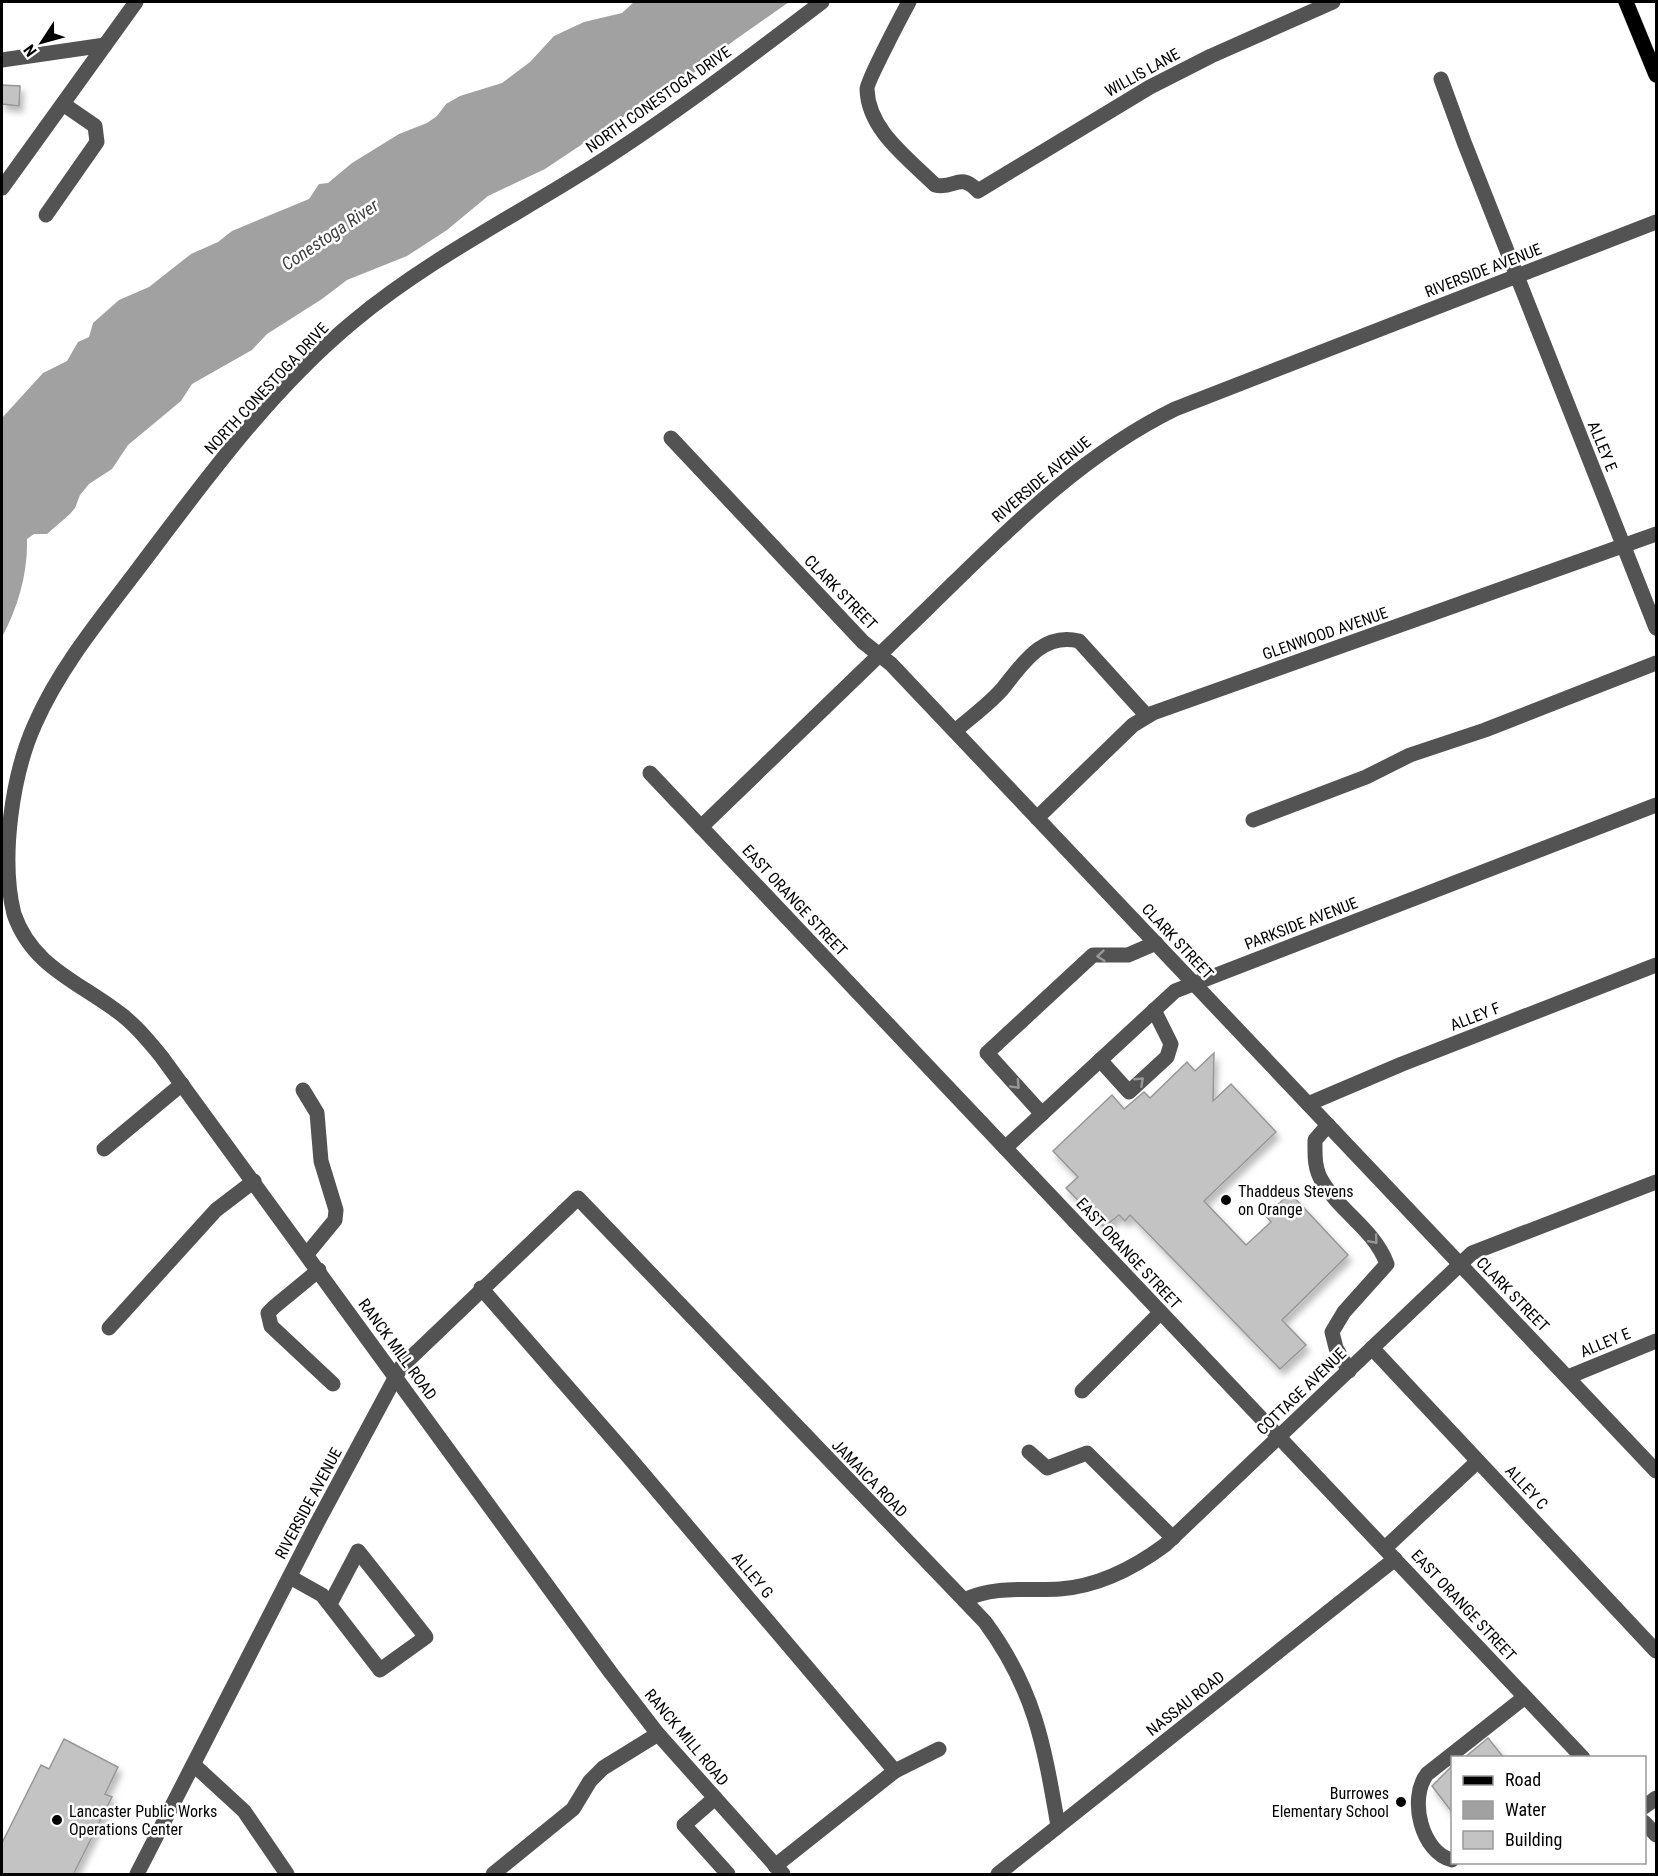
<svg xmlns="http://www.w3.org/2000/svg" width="1658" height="1876" font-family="'Roboto Condensed',sans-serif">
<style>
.water{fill:#a1a1a1}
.building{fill:#c3c3c3;stroke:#979797;stroke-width:1.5;filter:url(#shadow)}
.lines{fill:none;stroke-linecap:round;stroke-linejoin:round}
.major-casing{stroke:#dbdbdb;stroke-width:16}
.minor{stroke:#535353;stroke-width:15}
.major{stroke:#000;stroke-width:15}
.oneway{stroke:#989898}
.poi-dot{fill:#000;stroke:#fff;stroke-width:2}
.labels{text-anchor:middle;stroke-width:5;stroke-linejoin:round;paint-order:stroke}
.street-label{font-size:16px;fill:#000;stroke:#fff}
.poi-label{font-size:16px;fill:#000;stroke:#fff;text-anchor:start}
.water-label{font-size:18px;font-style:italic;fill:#424242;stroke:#fff}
</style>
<defs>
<filter id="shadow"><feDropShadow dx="3.5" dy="6" stdDeviation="3" flood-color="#0004"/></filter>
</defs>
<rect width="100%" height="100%" fill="#fff"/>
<!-- water -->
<path class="water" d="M 634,2 L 789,2 L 732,42 L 691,75 L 675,83 L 669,91 L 647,101 L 545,169 L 488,196 L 447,230 L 407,256 L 347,280 L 322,299 L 267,334 L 252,350 L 192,384 L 181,401 L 128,445 L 112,469 L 89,484 L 80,495 L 75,508 L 70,514 L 47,534 L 34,534 L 27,539 C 28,573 18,607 2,637 L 2,418 L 43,373 L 67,361 L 78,342 L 89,337 L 93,323 L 119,300 L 149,287 L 191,254 L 218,242 L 232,231 L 309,199 L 319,184 L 328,183 L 352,163 L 399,134 L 427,123 L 437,116 L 446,104 L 460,96 L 502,83 L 530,62 L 554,36 L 584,22 L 622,13 Z"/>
<!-- building -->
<g class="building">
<polygon points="2,85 20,86 19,106 2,104"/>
<polygon points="1214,1053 1213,1101 1231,1084 1276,1132 1204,1201 1246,1245 1271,1222 1266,1216 1290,1193 1348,1255 1282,1320 1306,1345 1280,1369 1130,1215 1125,1221 1119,1215 1104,1227 1066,1188 1078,1177 1053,1151 1112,1095 1124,1109 1144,1092 1150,1098 1187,1062 1195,1071"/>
<polygon points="1488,1738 1504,1758 1464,1758"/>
<polygon points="64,1739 118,1767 105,1794 112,1797 73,1875 2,1875 2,1843 41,1765 49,1769"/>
<polygon points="1452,1766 1452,1812 1432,1786"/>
</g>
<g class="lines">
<!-- major casing -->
<g class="major-casing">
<polyline id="major" points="1626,2 1656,75"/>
</g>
<!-- minor -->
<g class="minor">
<path d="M 909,2 C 903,13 867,81 867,89 C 868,130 908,158 935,185 C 955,190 959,171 978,191 L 1150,87 L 1211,56 L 1333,2"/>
<polyline points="2,60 105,45"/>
<polyline points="1441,79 1464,142 1656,628"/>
<polyline points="2,188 136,2"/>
<polyline points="46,215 97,142 95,126 63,104"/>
<polyline points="671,438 863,642 891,664 1656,1471"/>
<path d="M 955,731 C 971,717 991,703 1004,687 C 1023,663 1043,632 1079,641 L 1147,716"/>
<polyline points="650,773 1583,1758"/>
<polyline points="1037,818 1133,725 1153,713 1656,534"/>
<polyline points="1253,820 1366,777 1410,755 1485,730 1656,663"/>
<path d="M 701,827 C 777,754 853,680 929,607 C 1005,533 1079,456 1175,409 L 1656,222"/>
<polyline points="1100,1060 1129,1092 1167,1057 1171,1044 1154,1010"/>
<polyline points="303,1090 317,1113 321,1161 336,1210 335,1220 307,1254"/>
<polyline points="1308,1104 1402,1064 1656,965"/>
<polyline points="1042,1114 987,1053 1093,955 1128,955 1156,943"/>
<path d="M 1328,1125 L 1315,1140 C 1315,1154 1314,1168 1322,1181 C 1340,1212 1374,1229 1387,1264 L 1344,1312 L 1332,1332 L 1336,1348 L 1349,1371"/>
<polyline points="1005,1148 1175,991 1656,805"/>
<polyline points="104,1149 182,1084"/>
<polyline points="319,1270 274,1307 268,1313 271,1326 333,1384"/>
<polyline points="481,1288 627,1455 895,1771 775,1866"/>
<polyline points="109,1328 216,1210 254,1181"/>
<polyline points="1372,1348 1656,1651"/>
<polyline points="1568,1377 1656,1341"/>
<polyline points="1082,1391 1160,1313"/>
<polyline points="1029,1452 1047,1468 1087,1453 1173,1538"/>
<polyline points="1385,1548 1478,1461"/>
<polyline points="290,1577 322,1595 380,1670 426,1637 358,1551 330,1604"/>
<path d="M 964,1600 C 995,1585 1028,1591 1060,1589 C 1100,1586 1134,1568 1165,1545 L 1472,1253 L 1656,1182"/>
<polyline points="194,1765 244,1811 287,1874"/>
<polyline points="895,1771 939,1749"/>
<polyline points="715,1798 684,1825 728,1874"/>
<polyline points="1644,1807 1656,1798"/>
<polyline points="1644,1822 1656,1835"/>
<path d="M 1452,1860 C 1422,1853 1408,1799 1427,1774 L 1525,1697"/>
<path d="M 137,1874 L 315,1527 L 401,1367 L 578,1198 L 985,1622 C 1035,1690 1044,1745 1058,1826"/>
<polyline points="493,1874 573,1809 590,1781 603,1768 658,1734"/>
<path d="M 783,1874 L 658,1734 L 611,1673 L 161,1056 C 147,1039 133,1022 114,1009 C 74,980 31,964 14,914 C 0,859 12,775 35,724 C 60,667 101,618 138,569 C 203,483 270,390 354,321 C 426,261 513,217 592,167 C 672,116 747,59 822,2"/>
<polyline points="998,1874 1395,1559"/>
</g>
<!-- major -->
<use href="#major" class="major"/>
</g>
<!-- one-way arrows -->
<defs><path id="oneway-chevron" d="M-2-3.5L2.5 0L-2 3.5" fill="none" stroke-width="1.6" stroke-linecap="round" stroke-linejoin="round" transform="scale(1.5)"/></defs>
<g class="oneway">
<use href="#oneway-chevron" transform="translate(1101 956) rotate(175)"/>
<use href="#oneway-chevron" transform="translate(1140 1081) rotate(-43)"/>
<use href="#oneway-chevron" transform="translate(1016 1085) rotate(47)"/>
<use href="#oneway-chevron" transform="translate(1374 1240) rotate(50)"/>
</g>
<!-- markers -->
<g class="poi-dot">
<circle cx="1226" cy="1200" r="6"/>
<circle cx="1401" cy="1802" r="6"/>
<circle cx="57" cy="1820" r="6"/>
</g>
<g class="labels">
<!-- street labels -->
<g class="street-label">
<text transform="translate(1142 72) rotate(-29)" y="6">WILLIS LANE</text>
<text transform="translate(658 99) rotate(-35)" y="6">NORTH CONESTOGA DRIVE</text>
<text transform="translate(1483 270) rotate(-21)" y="6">RIVERSIDE AVENUE</text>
<text transform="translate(266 388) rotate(-47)" y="6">NORTH CONESTOGA DRIVE</text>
<text transform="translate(1603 446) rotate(68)" y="6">ALLEY E</text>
<text transform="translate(1041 479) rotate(-40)" y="6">RIVERSIDE AVENUE</text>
<text transform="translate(841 592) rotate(46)" y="6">CLARK STREET</text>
<text transform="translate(1325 633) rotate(-19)" y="6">GLENWOOD AVENUE</text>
<text transform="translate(795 900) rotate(47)" y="6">EAST ORANGE STREET</text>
<text transform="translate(1301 923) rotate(-21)" y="6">PARKSIDE AVENUE</text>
<text transform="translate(1178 941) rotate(47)" y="6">CLARK STREET</text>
<text transform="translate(1475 1016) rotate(-21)" y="6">ALLEY F</text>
<text transform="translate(1129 1253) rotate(47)" y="6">EAST ORANGE STREET</text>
<text transform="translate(1513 1294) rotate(46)" y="6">CLARK STREET</text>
<text transform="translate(1605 1342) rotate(-22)" y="6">ALLEY E</text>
<text transform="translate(398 1349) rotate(54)" y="6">RANCK MILL ROAD</text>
<text transform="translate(1301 1391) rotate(-44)" y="6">COTTAGE AVENUE</text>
<text transform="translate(870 1478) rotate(46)" y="6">JAMAICA ROAD</text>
<text transform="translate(1527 1487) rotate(47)" y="6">ALLEY C</text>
<text transform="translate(308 1503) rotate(-62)" y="6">RIVERSIDE AVENUE</text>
<text transform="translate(753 1575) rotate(50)" y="6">ALLEY G</text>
<text transform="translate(1464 1605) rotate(47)" y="6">EAST ORANGE STREET</text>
<text transform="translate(1185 1703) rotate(-38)" y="6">NASSAU ROAD</text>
<text transform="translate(687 1737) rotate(50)" y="6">RANCK MILL ROAD</text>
</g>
<!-- poi labels -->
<g class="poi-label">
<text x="1238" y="1197">Thaddeus Stevens<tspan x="1238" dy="18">on Orange</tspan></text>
<text x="1389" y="1799" text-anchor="end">Burrowes<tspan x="1389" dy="18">Elementary School</tspan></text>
<text x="69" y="1817">Lancaster Public Works<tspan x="69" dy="18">Operations Center</tspan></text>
</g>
<!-- water labels -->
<g class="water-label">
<text transform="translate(330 235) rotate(-34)" y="6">Conestoga River</text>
</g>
</g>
<!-- border -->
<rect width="1658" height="1876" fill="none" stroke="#000000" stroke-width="6"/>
<!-- legend -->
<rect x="1451" y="1756" width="195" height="108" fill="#ffffff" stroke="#999999" stroke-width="1.5"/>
<rect x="1463" y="1776" width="30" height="9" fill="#000000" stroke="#999999" stroke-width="1.5"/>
<text x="1505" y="1786" font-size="18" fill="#000000">Road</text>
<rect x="1463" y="1801" width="30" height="18" fill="#a1a1a1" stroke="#999999" stroke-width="1.5"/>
<text x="1505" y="1816" font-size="18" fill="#000000">Water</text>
<rect x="1463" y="1831" width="30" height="18" fill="#c3c3c3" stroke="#999999" stroke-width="1.5"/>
<text x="1505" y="1846" font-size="18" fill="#000000">Building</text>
<!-- north arrow -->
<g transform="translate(42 42) rotate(234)" stroke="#ffffff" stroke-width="4.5" paint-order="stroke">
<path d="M0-4.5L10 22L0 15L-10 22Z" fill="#000000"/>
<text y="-9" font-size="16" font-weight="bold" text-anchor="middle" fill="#000000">N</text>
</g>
</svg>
